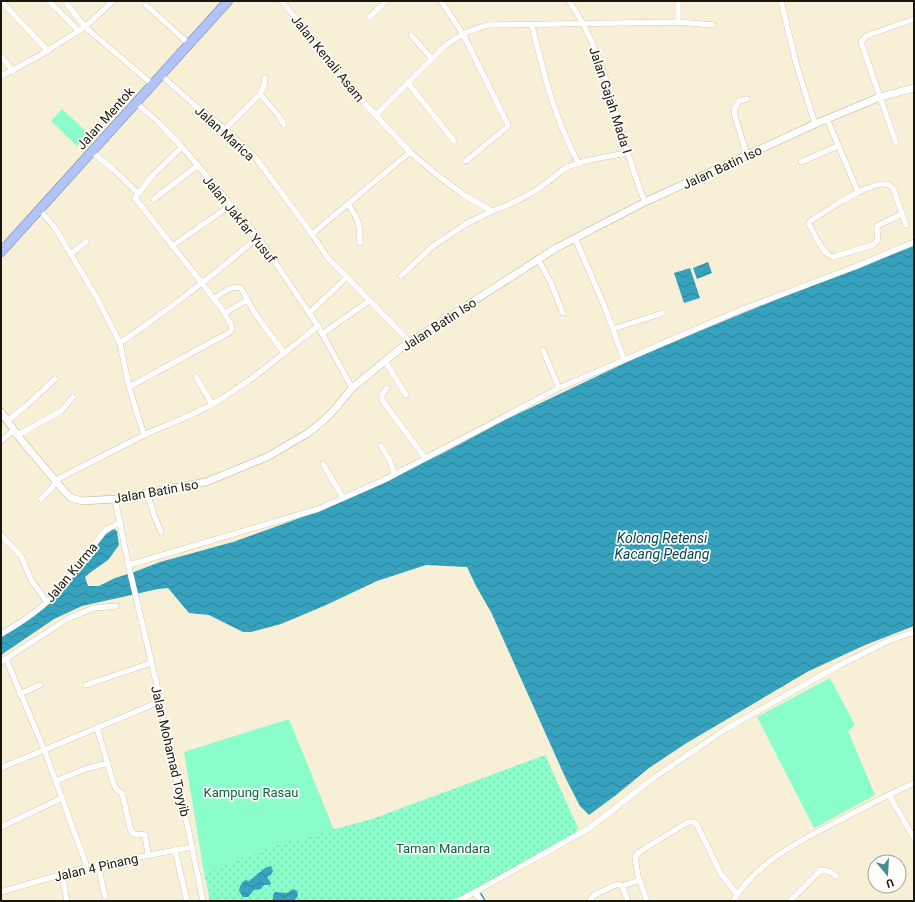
<svg xmlns="http://www.w3.org/2000/svg" width="915" height="902" font-family="Roboto,sans-serif">
<style>
.green{fill:#8afdcb}
.park{fill:url(#park-dots)}
.water{fill:url(#water-waves)}
.lines{fill:none;stroke-linecap:round;stroke-linejoin:round}
.stream{stroke:#37a2bd;stroke-width:2}
.minor-casing{stroke:#b8b198;stroke-width:6}
.tertiary-casing{stroke:#b8b198;stroke-width:8}
.trunk-casing{stroke:#6f7da4;stroke-width:10}
.minor{stroke:#fff;stroke-width:5.5}
.tertiary{stroke:#fff;stroke-width:7}
.trunk{stroke:#b2c3f8;stroke-width:9}
.labels{text-anchor:middle;stroke-width:3.5;stroke-linejoin:round;paint-order:stroke}
.street-label{font-size:13px;fill:#19170d;stroke:#fefdf8}
.park-label{font-size:13px;fill:#066647;stroke:#fefdf8}
.water-label{font-size:14px;font-style:italic;fill:#074756;stroke:#fefdf8}
</style>
<defs>
<pattern id="park-dots" width="8" height="8" patternUnits="userSpaceOnUse"><rect width="8" height="8" fill="#8afdcb"/><path d="M2 2h.1M6 6h.1" fill="none" stroke="#76d8ad" stroke-width="1.8" stroke-linecap="round"/></pattern>
<pattern id="water-waves" width="16" height="10" patternUnits="userSpaceOnUse"><rect width="16" height="10" fill="#37a2bd"/><path d="M0 5q4-4 8 0t8 0" fill="none" stroke="#2e8398"/></pattern>
</defs>
<rect width="100%" height="100%" fill="#f7f0d6"/>
<!-- green -->
<g class="green">
<polygon points="62,109 89,134 77,146 51,121"/>
<polygon points="830,678 855,725 848,731 875,795 814,828 757,717"/>
<polygon points="289,719 334,830 273,846 204,873 184,752"/>
</g>
<!-- park -->
<polygon class="park" points="545,755 578,828 576,832 481,887 451,901 210,901 204,873 273,846 372,819"/>
<!-- water -->
<g class="water">
<polygon points="914,246 914,626 865,645 807,672 685,744 649,768 616,795 589,815 580,806 566,779 491,612 476,586 467,567 426,565 377,581 324,606 281,624 251,632 243,632 209,615 189,613 168,588 158,589 82,606 54,619 1,655 1,635 55,597 81,567 106,534 114,529 117,531 119,545 108,560 91,572 85,577 88,586 99,586 115,578 134,572 160,562 233,542 319,511 384,482 443,453 507,419 646,353 785,296"/>
<polygon points="708,262 712,273 697,279 693,268"/>
<polygon points="690,268 700,298 684,303 674,273"/>
<polygon points="271,866 273,871 271,875 267,877 271,883 270,885 264,885 261,889 254,890 248,897 243,897 239,891 240,886 245,880 249,881 265,868"/>
<path d="M 293,889 L 297,891 C 299,896 297,898 293,901 L 271,901 L 273,899 L 273,895 L 275,892 L 287,893 Z"/>
</g>
<g class="lines">
<!-- stream -->
<polyline class="stream" points="481,894 485,901"/>
<!-- minor casing -->
<g class="minor-casing">
<g id="minor">
<polyline points="1,1 48,51"/>
<polyline points="49,1 79,31"/>
<path d="M 282,1 L 350,88 L 410,152 L 437,175 L 464,195 L 492,211 C 512,204 529,196 546,183 C 553,179 558,172 566,168 C 580,160 611,156 628,153"/>
<polyline points="441,1 463,34 508,125 507,127 466,161"/>
<path d="M 569,1 C 611,61 617,137 645,202"/>
<polyline points="678,1 678,22"/>
<polyline points="781,1 796,63 815,124"/>
<polyline points="67,4 85,27 113,1"/>
<polyline points="146,5 189,44"/>
<polyline points="370,17 386,1"/>
<path d="M 532,25 C 543,71 555,121 579,164"/>
<polyline points="411,35 432,59"/>
<polyline points="1,56 13,71"/>
<polyline points="161,75 199,109 225,129 255,157 312,234"/>
<polyline points="1,76 37,57 85,27 152,84"/>
<polyline points="408,83 454,141"/>
<polyline points="260,94 278,115 284,125"/>
<polyline points="136,103 158,122 182,147 258,237 318,326 352,388"/>
<path d="M 376,115 L 447,44 C 460,35 473,28 489,25 L 678,22 L 713,25"/>
<path d="M 827,119 L 858,192 L 842,201 L 810,221 L 809,224 C 814,233 823,255 833,257 L 873,245 L 878,240 L 877,230 L 877,226 L 902,214"/>
<polyline points="225,129 260,94 264,86 265,78"/>
<polyline points="896,143 861,42 866,36 914,19"/>
<polyline points="92,152 114,170 138,193"/>
<polyline points="747,155 735,117 734,109 739,101 747,99"/>
<polyline points="801,162 838,146"/>
<path d="M 858,192 C 868,189 885,178 893,188 L 906,225"/>
<polyline points="154,199 197,166"/>
<path d="M 348,204 C 359,220 360,224 360,243"/>
<polyline points="40,210 55,228 97,298 120,343 129,387 144,435 56,480 52,488 41,499"/>
<polyline points="575,238 606,310 624,360"/>
<polyline points="172,246 231,205"/>
<polyline points="71,254 86,242"/>
<polyline points="538,259 550,281 563,313"/>
<polyline points="401,276 433,246 466,224 492,211"/>
<path d="M 214,299 C 222,293 232,285 241,288 L 255,314 L 284,353"/>
<polyline points="225,313 247,300"/>
<polyline points="309,313 346,278"/>
<polyline points="613,329 663,313"/>
<polyline points="322,334 369,301"/>
<polyline points="410,342 327,257 312,234 410,152"/>
<path d="M 120,343 C 168,310 214,275 258,237"/>
<polyline points="543,350 559,388"/>
<polyline points="385,361 406,395"/>
<polyline points="196,377 212,404"/>
<polyline points="129,387 230,332 232,329 231,324 219,305 135,198 153,175 182,147"/>
<polyline points="387,388 382,394 382,400 425,458"/>
<polyline points="7,421 27,405 55,379"/>
<polyline points="18,435 61,411 73,397"/>
<path d="M 144,435 C 166,425 189,417 211,405 C 249,383 283,354 318,326"/>
<polyline points="1,441 14,430"/>
<polyline points="381,446 389,459 395,474"/>
<polyline points="323,464 343,498"/>
<polyline points="147,492 154,515 161,532"/>
<polyline points="115,499 130,572 157,686 174,771 188,828 203,901"/>
<polyline points="1,535 21,556 31,580 47,602"/>
<polyline points="129,565 318,509 384,480 559,388 743,309 857,266 914,242"/>
<path d="M 1,634 C 22,622 42,609 58,591 C 74,573 87,553 102,534 L 107,529 L 120,523"/>
<polyline points="6,659 44,749 87,867"/>
<polyline points="1,662 69,618 94,608 116,606"/>
<polyline points="86,685 151,663"/>
<polyline points="20,694 40,685"/>
<polyline points="97,728 113,782 116,789 122,793 131,831 134,834 145,835 148,854"/>
<polyline points="1,768 159,702"/>
<polyline points="56,781 85,769 108,763"/>
<polyline points="889,795 914,838"/>
<polyline points="1,827 62,798"/>
<polyline points="175,850 187,901"/>
<polyline points="98,865 105,896"/>
<polyline points="62,874 67,901"/>
<polyline points="622,886 640,880"/>
<polyline points="1,892 87,867 192,847"/>
<polyline points="476,893 481,901"/>
<polyline points="459,901 588,829 655,777 726,729 838,666 888,641 914,632"/>
<polyline points="589,901 594,895 618,884 622,886 628,901"/>
<polyline points="647,901 638,876 635,857 639,852 688,822 694,822 697,825 721,874 737,894"/>
<path d="M 733,901 C 757,861 803,839 842,819 C 866,806 890,794 914,783"/>
<path d="M 790,901 L 821,870 C 828,870 831,872 836,876"/>
</g>
</g>
<!-- tertiary casing -->
<g class="tertiary-casing">
<polyline id="tertiary" points="1,412 22,441 65,492 71,498 82,501 115,499 206,482 267,457 308,433 323,421 335,409 352,388 401,348 556,248 645,202 815,124 880,97 914,88"/>
</g>
<!-- trunk casing -->
<g class="trunk-casing">
<polyline id="trunk" points="1,252 228,1"/>
</g>
<!-- minor -->
<use href="#minor" class="minor"/>
<!-- tertiary -->
<use href="#tertiary" class="tertiary"/>
<!-- trunk -->
<use href="#trunk" class="trunk"/>
</g>
<g class="labels">
<!-- street labels -->
<g class="street-label">
<text transform="translate(328 58) rotate(51)" y="5">Jalan Kenali Asam</text>
<text transform="translate(611 100) rotate(72)" y="5">Jalan Gajah Mada I</text>
<text transform="translate(105 118) rotate(-48)" y="5">Jalan Mentok</text>
<text transform="translate(225 133) rotate(42)" y="5">Jalan Marica</text>
<text transform="translate(722 167) rotate(-25)" y="5">Jalan Batin Iso</text>
<text transform="translate(240 219) rotate(51)" y="5">Jalan Jakfar Yusuf</text>
<text transform="translate(439 324) rotate(-33)" y="5">Jalan Batin Iso</text>
<text transform="translate(156 491) rotate(-10)" y="5">Jalan Batin Iso</text>
<text transform="translate(71 572) rotate(-50)" y="5">Jalan Kurma</text>
<text transform="translate(171 751) rotate(77)" y="5">Jalan Mohamad Toyyib</text>
<text transform="translate(96 867) rotate(-13)" y="5">Jalan 4 Pinang</text>
</g>
<!-- park labels -->
<g class="park-label">
<text x="251" y="797">Kampung Rasau</text>
<text x="443" y="853">Taman Mandara</text>
</g>
<!-- water labels -->
<g class="water-label">
<text x="662" y="543">Kolong Retensi<tspan x="662" dy="16">Kacang Pedang</tspan></text>
</g>
</g>
<!-- border -->
<rect width="915" height="902" fill="none" stroke="#19170d" stroke-width="4"/>
<!-- north arrow -->
<g transform="translate(887 874) rotate(162)"><circle r="19" fill="#fefdf8" stroke="#a2a19a"/>
<path d="M0-3L7 15L0 10L-7 15Z" fill="#458d91"/>
<text y="-6" font-size="11" font-weight="bold" text-anchor="middle" fill="#19170d">U</text>
</g>
</svg>
